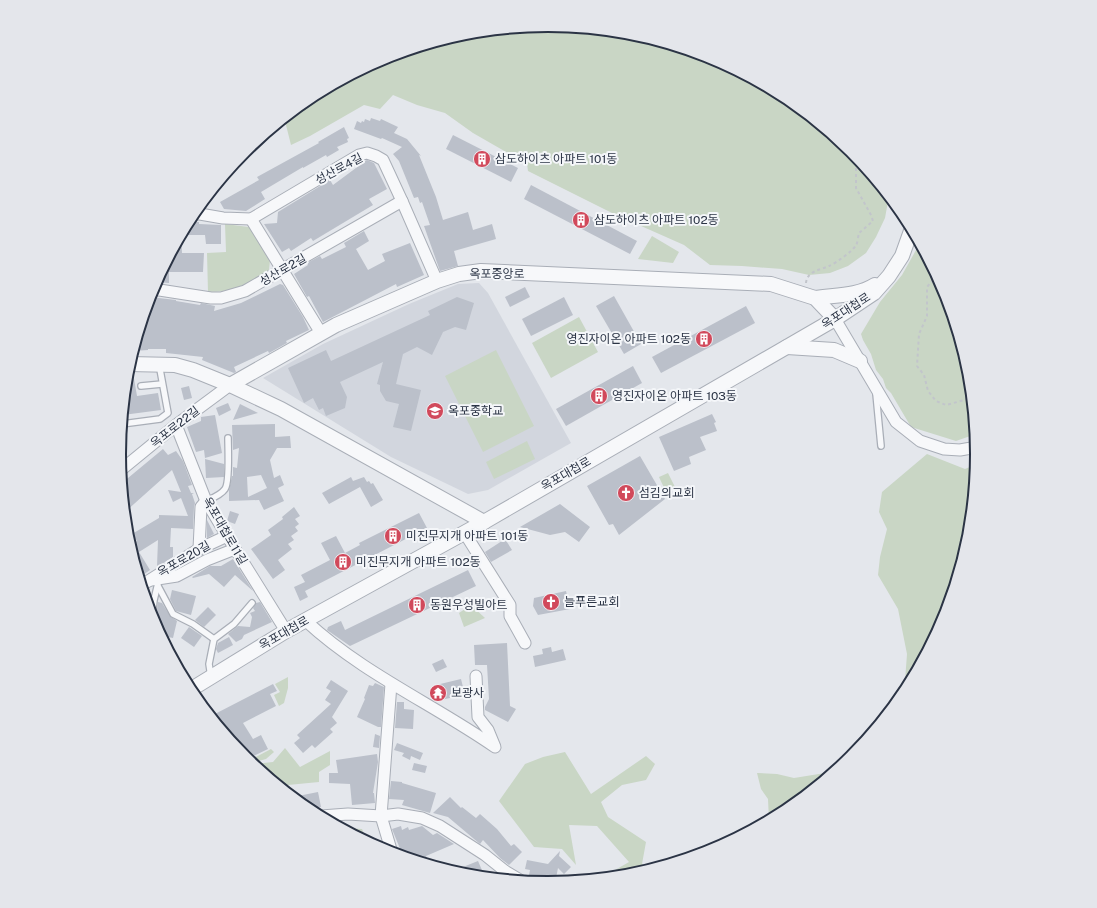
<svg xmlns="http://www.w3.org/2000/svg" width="1097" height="908" font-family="'Public Sans','Noto Sans KR',sans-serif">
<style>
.built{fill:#d2d6de}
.green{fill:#c9d6c5}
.building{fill:#bbc0ca;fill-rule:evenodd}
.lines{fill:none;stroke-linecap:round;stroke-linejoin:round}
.service-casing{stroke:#a9aeb7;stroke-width:8}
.minor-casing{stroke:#a9aeb7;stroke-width:13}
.tertiary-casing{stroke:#a9aeb7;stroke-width:16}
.path{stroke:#c2c5cb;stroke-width:2;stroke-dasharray:3 3;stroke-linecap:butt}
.service{stroke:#f7f8fa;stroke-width:5.5}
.minor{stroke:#f7f8fa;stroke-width:11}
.tertiary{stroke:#f7f8fa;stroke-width:14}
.labels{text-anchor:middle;stroke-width:4;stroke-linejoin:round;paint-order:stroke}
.poi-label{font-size:12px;fill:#2b3445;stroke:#f4f6f9;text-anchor:start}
.street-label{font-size:12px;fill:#2b3445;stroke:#f4f6f9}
.rim{fill:none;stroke:#2b3445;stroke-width:2}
</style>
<rect width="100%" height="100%" fill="#e4e7ec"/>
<!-- built -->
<polygon class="built" points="479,283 488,293 571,443 488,490 468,494 391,457 263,378 323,344 409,304 458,284"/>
<!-- green -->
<g class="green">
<polygon points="549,25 632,33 713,58 787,97 852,151 889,196 885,218 876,237 866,253 848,266 830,273 809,275 782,269 742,266 710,265 684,245 614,214 528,171 527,164 473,133 445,113 417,105 393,95 380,109 364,105 310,136 291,145 286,125 282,120 310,97 385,58 465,33"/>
<path d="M 225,224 L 249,227 L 270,260 L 269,270 C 246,285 236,292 208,292 L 207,253 L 226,252 Z"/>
<polygon points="652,236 679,252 673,263 638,259"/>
<polygon points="920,243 945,290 969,371 976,434 956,441 911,427 891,393 886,388 883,379 876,370 871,354 863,340 861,334 880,302 902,275"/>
<polygon points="579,317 598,352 551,378 532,343"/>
<polygon points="496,350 534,426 483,452 445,376"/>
<polygon points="527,441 535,459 494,479 486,462"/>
<polygon points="927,454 965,469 977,464 969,538 945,618 905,693 900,698 905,681 907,654 898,609 878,575 880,557 887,529 879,512 882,492"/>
<polygon points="668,473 675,487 666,492 659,477"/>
<polygon points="471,605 485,618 464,627 459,613"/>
<polygon points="288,677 288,688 284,703 279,706 274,695 280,692 275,684"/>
<polygon points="285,748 300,767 330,751 330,765 319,772 319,782 288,785 283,788 253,764 273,762"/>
<polygon points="271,749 274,752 266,759 255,762 254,758"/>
<polygon points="565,752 591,794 646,756 655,764 646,780 622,785 601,802 608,817 646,842 642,864 650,869 632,875 609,877 608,874 629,862 597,826 569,825 576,865 562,849 534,847 499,801 525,764 543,757"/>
<polygon points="757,773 777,774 794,778 825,773 831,775 787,811 769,820 768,799 761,789"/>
<polygon points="343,828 362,829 367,841"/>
</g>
<!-- building -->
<g class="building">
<polygon points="371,118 380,121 381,119 398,127 394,133 407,139 421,156 419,155 436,197 443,220 468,212 473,230 492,224 496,239 454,251 458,266 440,271 424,226 430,225 422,202 420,203 418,197 414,198 399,161 393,154 402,147 382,138 381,139 354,129 357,121 361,123 362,121 364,122 365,119 370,121"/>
<polygon points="344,127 349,138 347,139 348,142 337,147 339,150 327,157 326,155 303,168 303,167 261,192 265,199 246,211 224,209 220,202 259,180 257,177 319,143 318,142"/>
<polygon points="453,135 518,168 511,182 446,149"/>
<polygon points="367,160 374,163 387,189 369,199 373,205 313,241 311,238 291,251 289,248 282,252 264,224 277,223 278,212 330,180 333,185 360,165 359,164"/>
<polygon points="531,185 637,241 630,254 524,199"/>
<polygon points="189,222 199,222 199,224 221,225 221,244 206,244 205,235 181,235"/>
<polygon points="364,231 369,241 356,249 368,270 385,261 382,254 410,243 424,275 397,287 396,284 323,322 309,296 307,297 294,274 308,265 307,263 320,256 322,259 346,247 344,243"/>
<polygon points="181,236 182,253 204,253 203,272 169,272 169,283 156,282"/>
<polygon points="280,284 283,285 303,317 309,330 286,341 287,343 269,353 268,351 234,367 236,372 234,373 202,360 203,357 166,353 166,349 148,349 148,350 134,351 150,297 176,300 176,301 200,305 201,303 215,306 214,311 241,303"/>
<polygon points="525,287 530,297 510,307 505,297"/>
<polygon points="614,296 641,344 624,354 596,306"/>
<polygon points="457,297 474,303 466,330 455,327 443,332 432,355 417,347 403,354 396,384 421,390 411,431 393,427 399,404 386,401 380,391 380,385 377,384 383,362 340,382 347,397 345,408 326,416 323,408 319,410 313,398 304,403 288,368 326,350 331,361 430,315 428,311"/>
<polygon points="564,297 573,315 531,336 522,319"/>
<polygon points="746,306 755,323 661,373 652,357"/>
<polygon points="633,366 642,383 566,426 556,409"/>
<polygon points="128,372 133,373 137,396 158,393 161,410 123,415"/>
<polygon points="189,386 192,398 184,400 181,388"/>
<polygon points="228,403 231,410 219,416 216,408"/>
<polygon points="240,404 258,413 233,420"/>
<polygon points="712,414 716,422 714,423 717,431 700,437 706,450 689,457 691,464 674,471 659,437"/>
<polygon points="215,415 222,453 205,458 204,450 196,452 187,427 201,421 201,417"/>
<path d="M 275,424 L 275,437 L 290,436 L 291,448 L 277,448 L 270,460 L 274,478 L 280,475 L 284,485 L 278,488 L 284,501 L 264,510 L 259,500 L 229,501 L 229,490 L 232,476 L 233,476 L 233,467 L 237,468 L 239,448 L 233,450 L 232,425 ZM 261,475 L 267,488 L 248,497 L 247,477 Z"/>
<polygon points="163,449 168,455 176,451 183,461 192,485 188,486 191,493 194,493 192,494 195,503 194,507 193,529 171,528 170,547 173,547 173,557 162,564 157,566 158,540 139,552 150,570 140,577 129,541 131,540 133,544 137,541 132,534 159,518 159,515 188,516 181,498 173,502 168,490 181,492 172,470 125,512 122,483"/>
<polygon points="640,456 665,499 619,535 613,524 609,525 587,486"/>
<polygon points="205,459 224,464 224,477 206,478"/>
<polygon points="351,477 353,481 364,477 367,482 369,481 371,484 373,483 383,500 371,507 360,487 329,504 322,493"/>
<polygon points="560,504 590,527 579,542 565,532 550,535 520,527"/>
<polygon points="294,507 300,516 295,519 299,524 295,527 298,531 291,536 294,540 288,544 292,549 278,560 285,570 273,579 251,549 271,535 268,530 283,519 282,517"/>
<polygon points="230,511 239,514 235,524 227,521"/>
<polygon points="419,513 427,528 305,591 308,597 300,601 294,587 305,582 301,575 330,560 321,543 336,536 345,553 360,545 359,543"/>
<polygon points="207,520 214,534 207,538"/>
<polygon points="505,539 512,550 491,562 485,552"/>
<polygon points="233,559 253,591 235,575 224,587 209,574 193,578 192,577 210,566 221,566"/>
<polygon points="468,570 476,586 350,646 327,630 328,627 341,621 345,630"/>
<polygon points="172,590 196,596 191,615 176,611 170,599"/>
<polygon points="566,591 570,609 538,615 533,606 534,598"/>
<polygon points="158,602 162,603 170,616 177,621 173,638 163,636 164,628 157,627 154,622 156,618"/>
<polygon points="260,602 272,622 244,635 242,639 236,642 228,634 238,626 250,627 252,617 250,613 255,611 253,608 256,603"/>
<polygon points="208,607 216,615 204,627 195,620"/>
<polygon points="189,627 202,636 194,647 181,638"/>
<polygon points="229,637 233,645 218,653 216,649 218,643"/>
<polygon points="507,643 510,706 516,709 508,722 485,710 485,707 489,699 487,665 475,665 474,645"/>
<polygon points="551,647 552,652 563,649 566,660 535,667 533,656 543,654 542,649"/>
<polygon points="443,659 447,667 436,672 432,664"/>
<polygon points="461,679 465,695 440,700 436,685"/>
<polygon points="331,680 348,691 332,717 337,723 330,729 333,732 315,748 312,745 303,753 294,743 300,738 297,735 331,704 325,700 331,691 326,688"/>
<polygon points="375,683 384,687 381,727 378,727 357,717 365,699 364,698 369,685 373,686"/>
<polygon points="273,684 277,691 270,694 276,706 243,723 253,739 261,735 268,749 247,759 211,716"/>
<polygon points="397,702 404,702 404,709 414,710 413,729 395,728"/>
<polygon points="375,734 380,736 379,748 373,747"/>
<polygon points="397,743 423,753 420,760 411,756 410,760 402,756 404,753 394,750"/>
<polygon points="377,754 378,762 373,793 374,793 375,803 352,805 350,784 329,783 329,773 338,773 336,760"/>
<polygon points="414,763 427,766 425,773 412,770"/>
<polygon points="391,781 402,782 402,783 436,793 430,813 402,805 404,800 389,799"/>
<polygon points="318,792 321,807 309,810 293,797"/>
<polygon points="450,797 461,808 462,807 476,818 480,814 497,829 511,846 514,844 522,852 509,865 500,858 483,840 480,844 448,817 433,813"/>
<polygon points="401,826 402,830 408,827 409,830 422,826 433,835 437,833 454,844 426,856 429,864 403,856 392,829"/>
<polygon points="560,851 559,856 571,867 564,874 558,868 556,878 551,877 549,883 537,881 538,876 529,875 530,870 525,869 527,860 548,864"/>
<polygon points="478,861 485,877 465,875 453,871"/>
</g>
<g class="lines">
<!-- service casing -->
<g class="service-casing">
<g id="service">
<polyline points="141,386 162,384"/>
<polyline points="876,394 881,446"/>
<polyline points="122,424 160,419 168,413 159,364"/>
<path d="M 206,501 C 213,498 221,495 225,489 C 230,482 228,447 228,438"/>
<polyline points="158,586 173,614 193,624 214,639"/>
<polyline points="152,618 154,600 158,583"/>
<polyline points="211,677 209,664 214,639 234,624 252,603"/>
</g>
</g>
<!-- minor casing -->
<g class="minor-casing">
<g id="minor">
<polyline points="194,213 223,218 251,219 359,155 367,153 376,156 383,160 402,201 437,281"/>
<polyline points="251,219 321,333"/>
<polyline points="153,289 211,298 221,298 245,291 402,201"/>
<polyline points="835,319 896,422 920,441 944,449 960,450 977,447"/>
<polyline points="176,425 206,501 227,536 286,631"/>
<polyline points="121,470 176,425 230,385"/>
<polyline points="464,532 510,605 510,616 525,643"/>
<polyline points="199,549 201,507 206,501"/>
<polyline points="151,580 177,576 207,560 235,549"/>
<polyline points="142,585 199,549 227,536"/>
<path d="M 306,621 C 362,673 433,704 495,747 L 488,730 L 478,717 L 476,676"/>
<polyline points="391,684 381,816 392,853"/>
<polyline points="321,816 348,814 381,816 398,814 422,818 440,826 485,855 505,871 520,880"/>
</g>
</g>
<!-- tertiary casing -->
<g class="tertiary-casing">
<g id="tertiary">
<path d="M 815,298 C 835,295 858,296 875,285"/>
<polyline points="787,347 834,350 860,361"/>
<polyline points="129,364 175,365 193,370 230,385 281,409 484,522"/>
<polyline points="230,385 336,325 437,281 459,274 481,271 771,284 815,298 835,319"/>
<polyline points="190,690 286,631 484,522 835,319 874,293 889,276 902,256 912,228"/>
</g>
</g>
<!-- path -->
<g class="path">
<polyline points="937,275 927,287 927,316 919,334 917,366 924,375 928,391 936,401 946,405 972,398"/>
<path d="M 806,283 C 807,271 820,270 829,266 C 836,263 853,251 856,245 C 858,242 858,236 859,233 L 873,221 L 871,215 L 856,188 L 856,156"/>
</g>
<!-- service -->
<use href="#service" class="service"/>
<!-- minor -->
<use href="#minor" class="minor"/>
<!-- tertiary -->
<use href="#tertiary" class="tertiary"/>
</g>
<!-- icons -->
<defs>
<g id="building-disc" transform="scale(0.9)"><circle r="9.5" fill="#d1495b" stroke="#f4f6f9"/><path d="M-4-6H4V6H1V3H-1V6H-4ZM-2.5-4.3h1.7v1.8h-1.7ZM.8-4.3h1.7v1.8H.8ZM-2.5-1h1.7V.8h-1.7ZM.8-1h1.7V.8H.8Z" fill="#fff"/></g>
<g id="school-disc" transform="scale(0.9)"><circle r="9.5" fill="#d1495b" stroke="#f4f6f9"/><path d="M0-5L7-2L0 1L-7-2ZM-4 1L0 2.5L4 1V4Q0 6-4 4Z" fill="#fff"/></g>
<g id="church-disc" transform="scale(0.9)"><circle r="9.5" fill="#d1495b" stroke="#f4f6f9"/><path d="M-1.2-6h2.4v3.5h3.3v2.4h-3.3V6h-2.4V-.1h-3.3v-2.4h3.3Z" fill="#fff"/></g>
<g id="temple-disc" transform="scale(0.9)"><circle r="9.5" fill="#d1495b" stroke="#f4f6f9"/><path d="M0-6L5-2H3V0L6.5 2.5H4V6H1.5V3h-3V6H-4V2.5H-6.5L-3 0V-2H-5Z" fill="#fff"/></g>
</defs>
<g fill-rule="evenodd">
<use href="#building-disc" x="482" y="159"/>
<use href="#building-disc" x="581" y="220"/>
<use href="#building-disc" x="704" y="339"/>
<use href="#building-disc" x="599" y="396"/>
<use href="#school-disc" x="435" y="411"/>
<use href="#church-disc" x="626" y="493"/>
<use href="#building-disc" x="393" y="536"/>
<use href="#building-disc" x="343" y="562"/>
<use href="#church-disc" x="551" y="602"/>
<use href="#building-disc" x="417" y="605"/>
<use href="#temple-disc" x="438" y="693"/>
</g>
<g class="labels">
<!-- poi labels -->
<g class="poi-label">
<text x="495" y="163">삼도하이츠 아파트 101동</text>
<text x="594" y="224">삼도하이츠 아파트 102동</text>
<text x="691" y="343" text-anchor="end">영진자이온 아파트 102동</text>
<text x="612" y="400">영진자이온 아파트 103동</text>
<text x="448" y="415">옥포중학교</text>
<text x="639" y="497">섬김의교회</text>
<text x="406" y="540">미진무지개 아파트 101동</text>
<text x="356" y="566">미진무지개 아파트 102동</text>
<text x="564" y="606">늘푸른교회</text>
<text x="430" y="609">동원우성빌아트</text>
<text x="451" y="697">보광사</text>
</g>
<!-- street labels -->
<g class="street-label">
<text transform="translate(339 169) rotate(-28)" y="4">성산로4길</text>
<text transform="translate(283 270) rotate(-30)" y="4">성산로2길</text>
<text x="497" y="278">옥포중앙로</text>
<text transform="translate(846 311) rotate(-33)" y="4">옥포대첩로</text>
<text transform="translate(175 427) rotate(-38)" y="4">옥포로22길</text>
<text transform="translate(566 474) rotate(-30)" y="4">옥포대첩로</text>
<text transform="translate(225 531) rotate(60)" y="4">옥포대첩로11길</text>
<text transform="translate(184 559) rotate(-30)" y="4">옥포로20길</text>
<text transform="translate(284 633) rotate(-30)" y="4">옥포대첩로</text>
</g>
</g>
<!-- crop -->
<path d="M0 0H1097V908H0ZM126 454a422 422 0 1 1 844 0a422 422 0 1 1-844 0Z" fill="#e4e6eb" fill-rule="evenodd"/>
<path class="rim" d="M126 454a422 422 0 1 1 844 0a422 422 0 1 1-844 0Z"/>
</svg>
